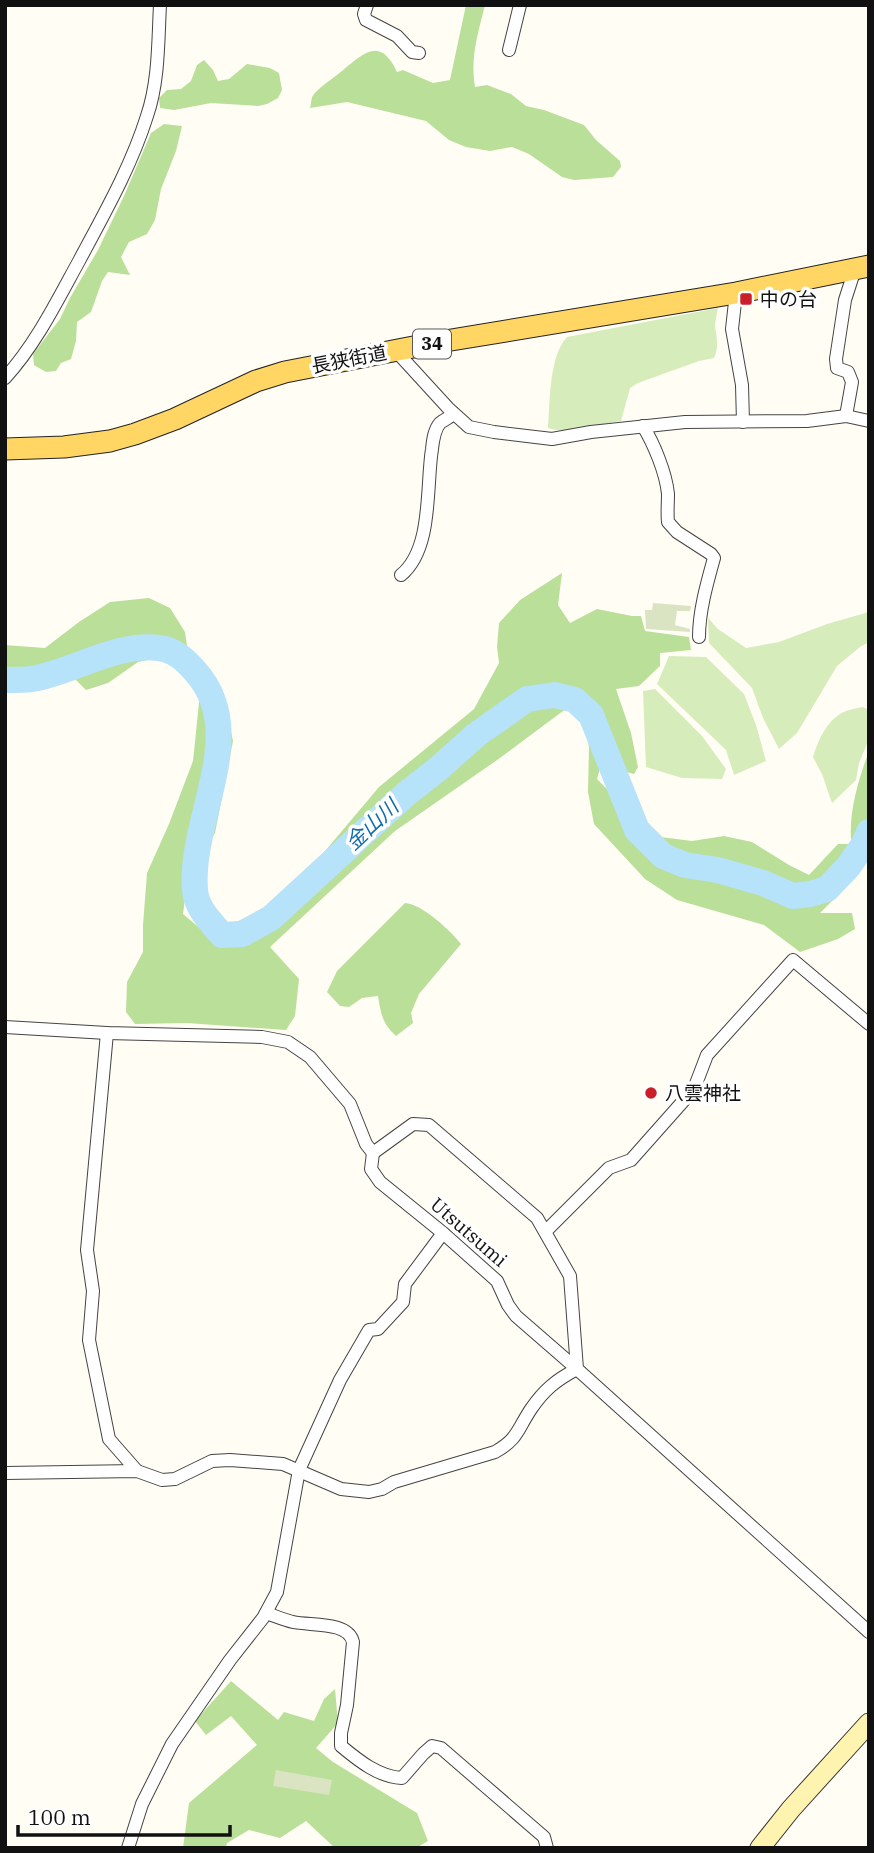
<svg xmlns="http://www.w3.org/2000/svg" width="874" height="1853" font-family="'IBM Plex Serif','Noto Sans JP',serif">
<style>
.green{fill:#d6edbb}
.forest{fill:#badf99}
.cemetery{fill:#dae4c2}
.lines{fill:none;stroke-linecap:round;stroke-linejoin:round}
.river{stroke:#b6e2fa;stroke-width:26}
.minor-casing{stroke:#444;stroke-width:14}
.secondary-casing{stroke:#333;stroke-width:21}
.primary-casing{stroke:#222;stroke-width:23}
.minor{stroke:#fff;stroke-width:12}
.secondary{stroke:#fff4af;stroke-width:19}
.primary{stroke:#ffd664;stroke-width:21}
.poi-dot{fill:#ca1f2b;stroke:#fff;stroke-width:2.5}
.labels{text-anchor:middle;stroke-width:7;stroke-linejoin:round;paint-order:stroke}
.shield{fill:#fff;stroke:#585858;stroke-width:2}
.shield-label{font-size:18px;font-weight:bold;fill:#111}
.poi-label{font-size:19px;fill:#111;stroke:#fff;text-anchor:start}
.street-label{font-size:19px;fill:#111;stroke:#fff}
.water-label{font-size:21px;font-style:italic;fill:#116cac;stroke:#fff}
</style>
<rect width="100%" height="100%" fill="#fffdf4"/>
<!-- green -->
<g class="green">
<path d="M 718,308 C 717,314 715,321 715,327 C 717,339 719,347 714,358 L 699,361 L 638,383 L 630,388 L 621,421 C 600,424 567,435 548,428 C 550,402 549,356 567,337 Z"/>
<polygon points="869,612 869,642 860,647 837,666 797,733 779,749 763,718 752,688 709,643 708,618 718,629 746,648 779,642 827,624"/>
<polygon points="669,656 706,657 744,694 756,725 766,761 734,775 726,750 657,684"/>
<polygon points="655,689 702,736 726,769 722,779 682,778 646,767 643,691"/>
<path d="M 863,707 L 869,710 L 869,739 L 859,763 L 856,780 L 832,803 L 822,774 L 813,757 C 818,740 828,718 846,711 C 851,709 858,708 863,707 Z"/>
</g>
<!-- forest -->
<g class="forest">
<path d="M 466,5 L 485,5 C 478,33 470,58 475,87 L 487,85 L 511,94 L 526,106 L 544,110 L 584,125 L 596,140 L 620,161 L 621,167 L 613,177 L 574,180 L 562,177 L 529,154 L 512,147 L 490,151 L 466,147 L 449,140 L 426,121 L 347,102 L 310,108 C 311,105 311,101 312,97 C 317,88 334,78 342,71 C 364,53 380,36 397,72 L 403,70 L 433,83 L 450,80 Z"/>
<polygon points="204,60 213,70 218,81 229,79 247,64 270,68 279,73 282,90 278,98 267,104 258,106 211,103 174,110 160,108 159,98 167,90 181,89 191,81 197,65"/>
<polygon points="164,124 182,126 176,151 161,189 155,220 147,234 129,242 121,257 130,275 108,272 102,281 91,312 77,322 76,341 71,359 61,363 56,371 46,372 34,365 33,354 60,319 70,298 98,250 124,196 151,133"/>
<polygon points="562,573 558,605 570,623 597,609 632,616 641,616 645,631 689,637 691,650 660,653 660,666 639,686 616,689 631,733 638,767 634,774 601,765 597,779 653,836 692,841 724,836 752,842 789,865 809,875 838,844 853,844 859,860 844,889 820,913 852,913 855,929 838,939 800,952 764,925 677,900 645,879 594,824 588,792 589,748 585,718 567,708 500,758 395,831 270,947 299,979 295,1016 286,1030 187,1023 135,1024 126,1012 127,982 143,952 143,925 147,873 169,824 193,761 200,693 226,708 233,741 215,833 188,874 183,914 202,930 247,919 271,910 320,857 379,787 474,709 499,663 497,647 499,623 520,600"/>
<polygon points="149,598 170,608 185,632 188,653 172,660 158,658 138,662 108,683 86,690 73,677 5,687 5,645 45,648 79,622 110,602"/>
<path d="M 869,751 L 869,830 L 857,839 L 851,839 C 849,810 859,778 869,751 Z"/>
<path d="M 405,903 C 422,904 450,930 461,944 L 419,994 L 411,1013 L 413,1023 L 396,1036 C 382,1023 381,1014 378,996 L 362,998 L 349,1007 L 340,1006 L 327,992 L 337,971 Z"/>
<polygon points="231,1681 278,1720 284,1712 314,1721 324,1699 335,1689 338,1723 316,1748 333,1762 417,1813 428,1841 416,1848 335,1848 306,1821 280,1838 249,1830 227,1843 226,1848 183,1848 189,1803 257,1745 231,1716 206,1735 195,1721"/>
</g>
<!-- cemetery -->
<g class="cemetery">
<polygon points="653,603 691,606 690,611 677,611 675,625 690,629 690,632 646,629 645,610 652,610"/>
<polygon points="276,1770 332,1780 329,1795 273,1786"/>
</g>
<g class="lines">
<!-- river -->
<path class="river" d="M 5,680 C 14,680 23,680 32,679 C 74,672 122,639 165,649 C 178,653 186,661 195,671 C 251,733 189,818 195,890 C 196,908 211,922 222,935 L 242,934 L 271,918 L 406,794 L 439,768 L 476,735 L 527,699 L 555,695 L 575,700 L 591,715 L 637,830 L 663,856 L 685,865 L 718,870 L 763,883 L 793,896 L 810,894 L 827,889 L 848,867 L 864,844 L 869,832"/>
<!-- minor casing -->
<g class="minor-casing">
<g id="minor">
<polyline points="367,5 364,14 366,20 397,36 412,52 419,53"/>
<polyline points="509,50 520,5"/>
<polyline points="736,293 732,329 742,385 743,422"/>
<polyline points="395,350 449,409 469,427 494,432 552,439 591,432 685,422 807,421 846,416 869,421"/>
<path d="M 5,378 C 36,344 57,301 79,261 C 104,214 131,167 147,116 C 159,81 158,42 160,5"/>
<polyline points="846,416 852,382 848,372 837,368 836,359 845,300 855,269"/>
<path d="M 643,426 C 654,444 666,473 668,494 C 668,503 667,512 668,522 L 677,532 L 711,554 L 714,558 C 707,583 699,611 699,637"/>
<path d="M 401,575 C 433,549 426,486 432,449 C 433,440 434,430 440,423 C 444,420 450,417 454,414"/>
<polyline points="5,1027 107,1033 262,1037 288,1042 310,1057 350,1104 366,1144 373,1153 413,1124 429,1125 537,1218 570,1276 577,1369 869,1632"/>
<polyline points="107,1033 87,1250 93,1291 89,1340 109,1439 137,1471"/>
<polyline points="546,1231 609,1168 631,1160 694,1089 707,1055 793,960 869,1024"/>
<path d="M 5,1473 L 137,1471 L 162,1480 L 175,1479 L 212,1461 L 230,1460 L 283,1464 L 341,1489 L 369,1492 L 382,1489 L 394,1482 L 495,1452 C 518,1439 517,1430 531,1409 C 544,1390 556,1380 577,1369 L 516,1316 L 508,1305 L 497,1281 L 443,1233 L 380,1182 L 371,1169 L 373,1153"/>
<path d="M 266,1613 C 275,1616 284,1620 293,1622 C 311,1626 348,1621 353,1642 L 347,1705 L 341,1733 L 341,1746 C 359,1761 379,1777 402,1778 L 423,1754 L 432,1746 L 441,1748 L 544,1837 L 547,1848"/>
<polyline points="128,1848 142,1804 172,1744 230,1660 263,1618 277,1592 299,1470 340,1380 369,1330 378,1329 403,1302 405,1284 443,1233"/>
</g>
</g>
<!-- secondary casing -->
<g class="secondary-casing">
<polyline id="secondary" points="760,1848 791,1809 869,1723"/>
</g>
<!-- primary casing -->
<g class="primary-casing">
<polyline id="primary" points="5,449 64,447 110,441 135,434 175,419 256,381 285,372 439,342 736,293 869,266"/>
</g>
<!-- minor -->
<use href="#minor" class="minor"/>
<!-- secondary -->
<use href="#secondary" class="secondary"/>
<!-- primary -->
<use href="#primary" class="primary"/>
</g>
<!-- markers -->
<g class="poi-dot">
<rect x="739" y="292" width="14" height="14" rx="3.5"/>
<circle cx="651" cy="1093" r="7"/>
</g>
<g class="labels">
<!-- shield labels -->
<rect class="shield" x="413" y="329.5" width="38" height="29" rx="5"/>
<g class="shield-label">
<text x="432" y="350">34</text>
</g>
<!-- poi labels -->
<g class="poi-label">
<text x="760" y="306">中の台</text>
<text x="665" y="1100">八雲神社</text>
</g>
<!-- street labels -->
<g class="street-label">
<text transform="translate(349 359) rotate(-11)" y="7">長狭街道</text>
<text transform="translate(469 1232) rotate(41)" y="7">Utsutsumi</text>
</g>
<!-- water labels -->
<g class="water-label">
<text transform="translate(372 825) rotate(-43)" y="7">金山川</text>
</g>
</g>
<!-- border -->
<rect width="874" height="1853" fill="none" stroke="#111111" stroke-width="14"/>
<!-- scale -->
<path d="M18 1825v10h212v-10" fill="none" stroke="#111111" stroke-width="3.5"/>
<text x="28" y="1825" font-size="21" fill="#111111" stroke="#ffffff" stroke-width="5" paint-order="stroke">100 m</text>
</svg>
